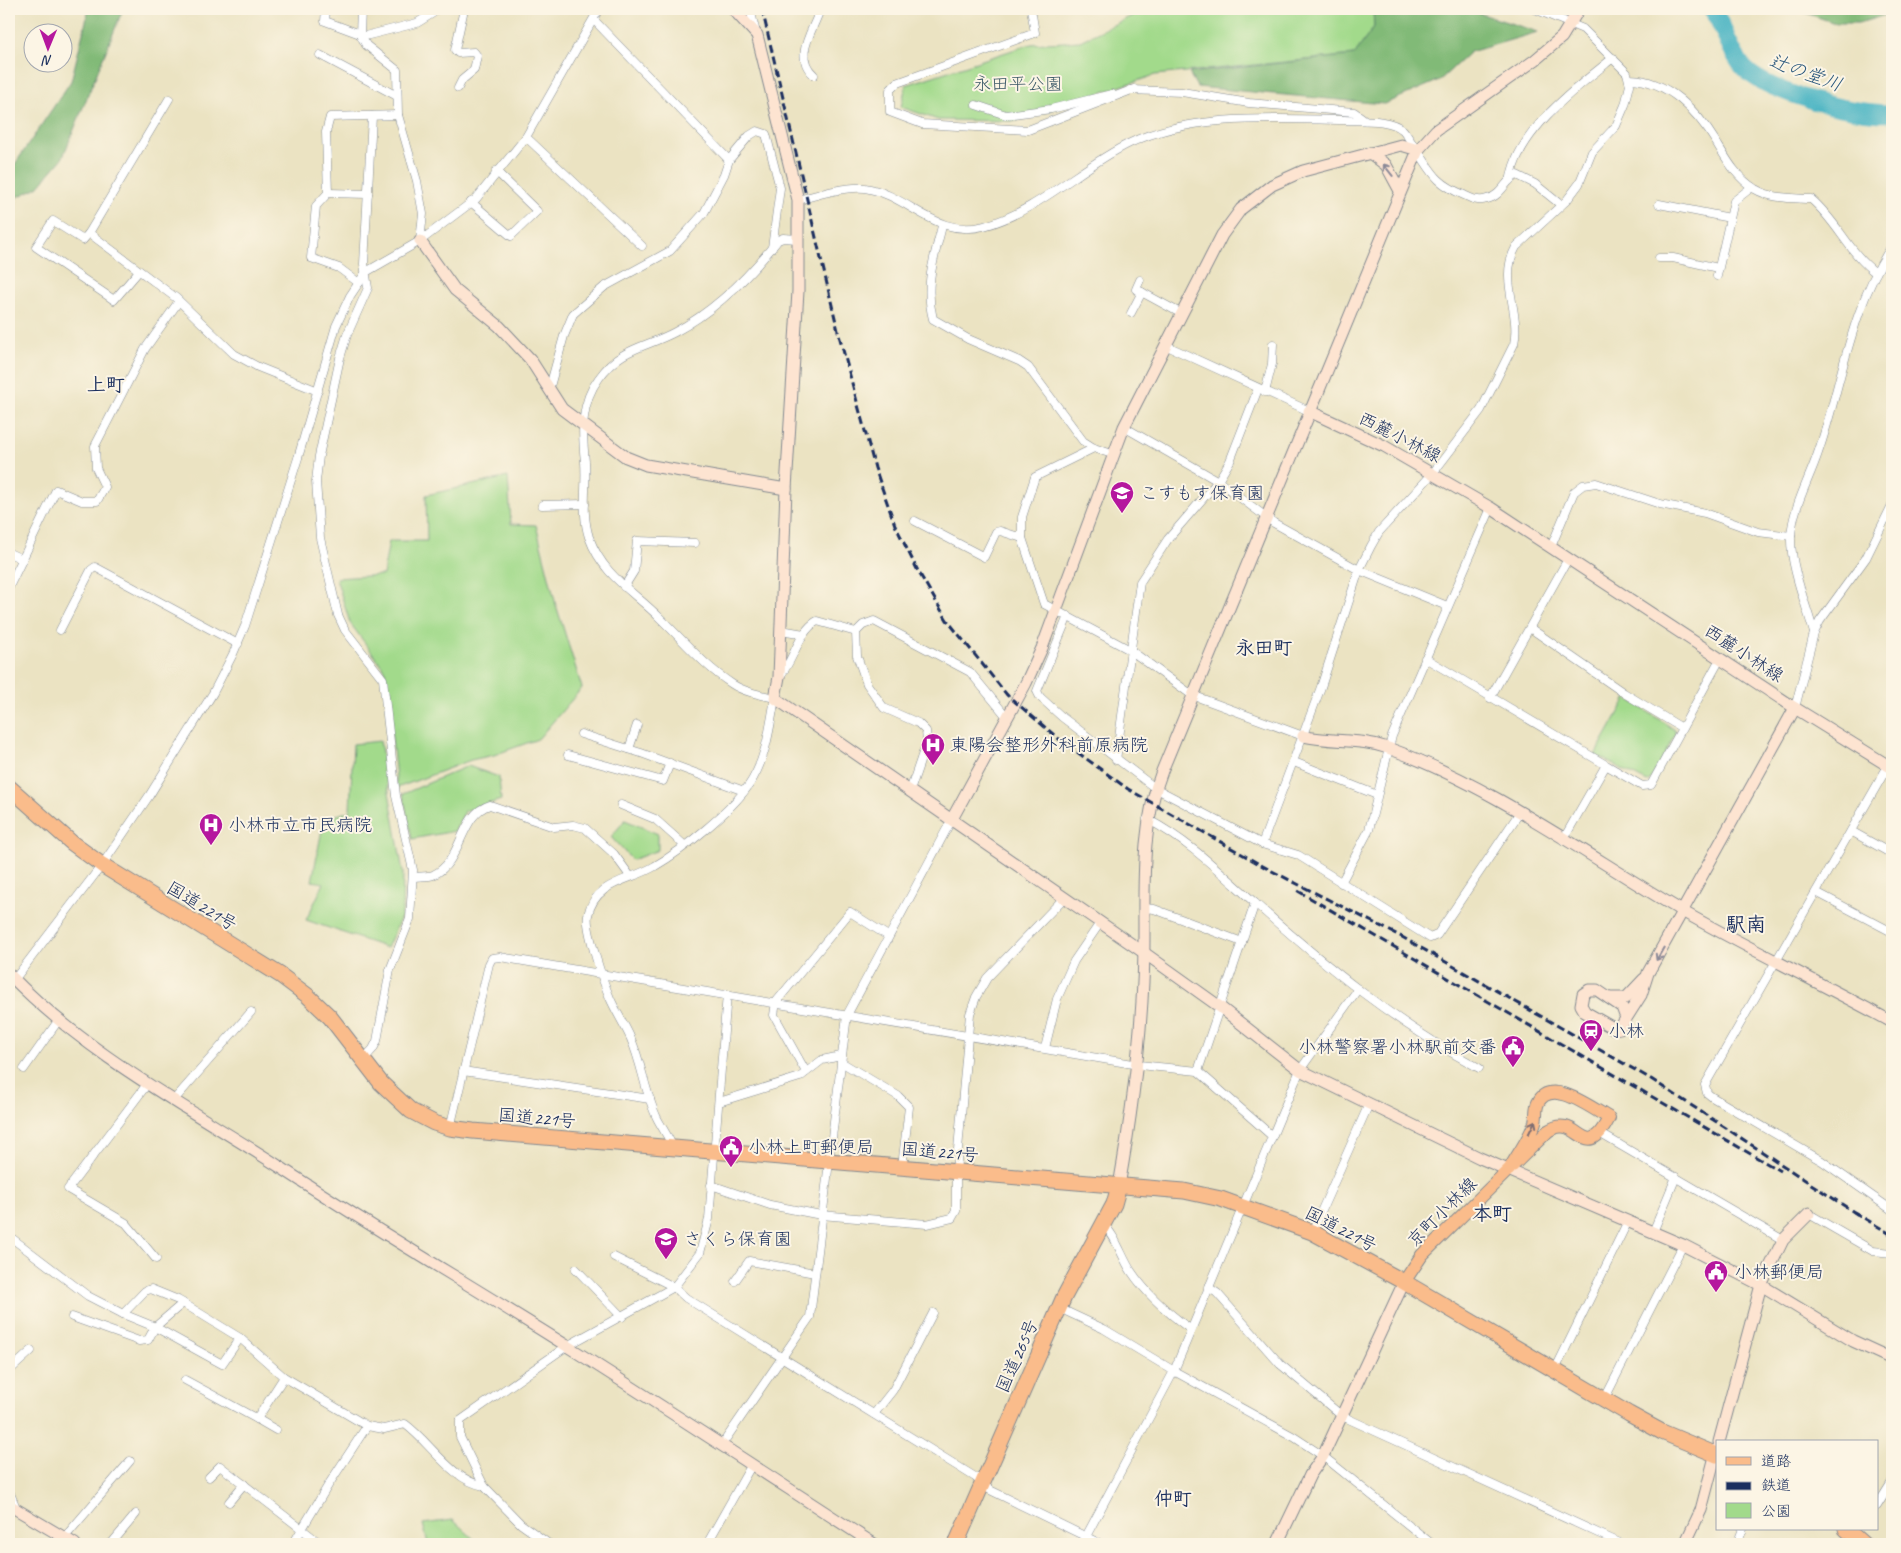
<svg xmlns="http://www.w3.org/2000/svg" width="1901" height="1553" font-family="Caveat,'Klee One',sans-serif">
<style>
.green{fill:#a2da8b;stroke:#5e8474}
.forest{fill:#81ba77;stroke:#4e746a}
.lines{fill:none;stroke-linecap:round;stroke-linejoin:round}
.river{stroke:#45b2c2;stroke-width:18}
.street-casing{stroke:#838990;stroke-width:9}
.secondary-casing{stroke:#838990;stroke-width:13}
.primary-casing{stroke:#838990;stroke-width:14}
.highway-casing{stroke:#838990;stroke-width:17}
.street{stroke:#fff;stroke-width:8}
.secondary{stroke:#fde4d1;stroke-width:11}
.primary{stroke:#fabc8b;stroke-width:12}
.highway{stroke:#fabc8b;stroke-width:15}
.rail{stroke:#1b2f5e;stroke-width:3;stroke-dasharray:8 4;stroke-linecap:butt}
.oneway{stroke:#8c8a98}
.oneway2{stroke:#7f6e72}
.labels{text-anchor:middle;stroke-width:4;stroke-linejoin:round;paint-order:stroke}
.park-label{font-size:18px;fill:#3d5a69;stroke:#fcf5e5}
.street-label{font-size:18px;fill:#1b2f5e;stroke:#fcf5e5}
.poi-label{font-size:18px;fill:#1b2f5e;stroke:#fcf5e5;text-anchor:start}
.water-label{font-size:19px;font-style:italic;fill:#28567c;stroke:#fcf5e5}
.neighbourhood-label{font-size:19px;font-weight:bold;fill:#1b2f5e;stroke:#fcf5e5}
.quarter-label{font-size:20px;font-weight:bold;fill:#1b2f5e;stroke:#fcf5e5}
</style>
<rect width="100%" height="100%" fill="#fcf5e5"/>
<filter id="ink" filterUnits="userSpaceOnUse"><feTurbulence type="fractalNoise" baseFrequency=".02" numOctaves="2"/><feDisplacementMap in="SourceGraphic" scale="10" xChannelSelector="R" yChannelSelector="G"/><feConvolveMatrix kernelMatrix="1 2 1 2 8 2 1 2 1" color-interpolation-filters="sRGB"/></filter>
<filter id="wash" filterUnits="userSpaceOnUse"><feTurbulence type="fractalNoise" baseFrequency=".0096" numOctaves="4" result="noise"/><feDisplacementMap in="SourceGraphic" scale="20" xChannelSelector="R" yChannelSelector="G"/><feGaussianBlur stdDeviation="1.12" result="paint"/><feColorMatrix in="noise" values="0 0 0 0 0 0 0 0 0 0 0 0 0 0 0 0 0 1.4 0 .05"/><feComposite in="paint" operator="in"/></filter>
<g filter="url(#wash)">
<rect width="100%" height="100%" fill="#ebe3c2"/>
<!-- green -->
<g class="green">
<polygon points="1146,9 1373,9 1374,27 1354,55 1155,75 1016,121 938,120 901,107 906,85 1031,44 1080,41"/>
<polygon points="508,477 511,524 536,525 556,605 582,688 538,739 494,755 471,760 397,788 385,670 350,623 336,578 383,575 389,541 427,541 426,495"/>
<polygon points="1627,698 1675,730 1675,735 1651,779 1647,782 1595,755"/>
<polygon points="380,741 403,872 402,915 387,948 306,920 324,883 312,881 324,819 350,811 353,744"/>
<polygon points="468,766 499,777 501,800 465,811 455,831 412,839 403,794"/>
<polygon points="625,820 658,834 658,850 632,860 611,837"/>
<polygon points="453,1520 476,1541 480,1544 428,1544 423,1524"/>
</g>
<!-- forest -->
<g class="forest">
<polygon points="89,9 123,9 62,159 38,187 9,201 9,173 71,81"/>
<polygon points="1373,9 1466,9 1538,32 1470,52 1440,80 1384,104 1197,87 1189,73 1354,55 1374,27"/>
<polygon points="1794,9 1892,9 1892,13 1859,23 1835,23"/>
</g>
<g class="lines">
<!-- river -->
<path class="river" d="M 1712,9 C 1724,26 1731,55 1745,69 C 1768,93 1859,116 1892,113"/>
</g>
</g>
<g filter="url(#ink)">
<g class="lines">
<!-- street casing -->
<g class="street-casing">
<g id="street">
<polyline points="326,9 325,21 360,34 366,45 397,70 398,115 417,181 423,214 420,241"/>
<polyline points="572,9 573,9"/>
<polyline points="750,9 756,33"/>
<polyline points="1031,9 1035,33 897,83 890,90 890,112 922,124 1028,130 1134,89"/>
<polyline points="594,20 729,160"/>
<polyline points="360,34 361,9"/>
<polyline points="361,37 417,23 433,13 434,9"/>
<polyline points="320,55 397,96"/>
<path d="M 814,75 C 792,56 814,30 820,9"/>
<path d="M 1630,79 C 1668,80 1697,111 1716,142 C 1727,160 1736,177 1755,189 C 1772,199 1792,198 1811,199 C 1837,221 1849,253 1876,273"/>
<polyline points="458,88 462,80 474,70 477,56 474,52 458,53 455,50 464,9"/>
<polyline points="1130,90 1182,92 1249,103 1354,112 1365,120"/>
<polyline points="169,99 89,233 176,298 234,354 258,367 318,391"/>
<polyline points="976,105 1006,115 1051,109 1112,94"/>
<polyline points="526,137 642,246"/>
<path d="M 1511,177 C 1519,130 1577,87 1613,58"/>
<polyline points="328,193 368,194"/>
<path d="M 798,200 C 817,195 846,186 865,188 C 909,195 936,239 984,226 C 1039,211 1080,167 1130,143 C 1192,113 1277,119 1344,120 C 1361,121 1389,118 1403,130 C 1406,133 1409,139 1412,143 C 1432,169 1431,181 1464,195 C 1472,199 1479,202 1487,199 C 1502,196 1505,180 1517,175 L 1535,184 L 1561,205"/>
<polyline points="471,202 511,236 537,211 496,171"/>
<polyline points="1659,204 1730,218"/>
<path d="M 942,226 C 934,259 924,285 933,319 L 968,339 L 1019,361 L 1028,367 L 1083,441 L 1094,448 L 1112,454"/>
<polyline points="89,233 83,240 53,221 36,247 114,300 139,271"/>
<polyline points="1659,258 1673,258 1718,268"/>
<polyline points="1717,276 1734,201 1752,187"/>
<polyline points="1140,280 1136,289 1182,314"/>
<polyline points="359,283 339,268 311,258 316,206 328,193 326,132 330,117 398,115"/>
<polyline points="1131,313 1142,292"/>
<polyline points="1165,345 1309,411"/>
<polyline points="549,390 564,336 573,314 604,287 670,251 704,213 724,175 729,160 749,136 757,131 766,134 780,188 772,248"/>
<polyline points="1265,392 1272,364 1273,344"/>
<polyline points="1124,427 1218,481 1274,523 1359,570 1447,606"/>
<polyline points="1094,448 1035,477 1022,517 1022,538 1044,604 1130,650 1192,695 1303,736"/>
<polyline points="542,505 585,504"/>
<polyline points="915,521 984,557 996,532 1000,531 1022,538"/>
<polyline points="1551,547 1574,492 1583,485 1596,483 1660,504 1705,513 1758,532 1791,536"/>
<polyline points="9,553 22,559"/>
<polyline points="9,587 56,490 82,501 97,501 105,487 96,468 95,446 145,349 179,301"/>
<polyline points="624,587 634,571 637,541 695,543"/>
<polyline points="1068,616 1037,691 1040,697 1062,717 1155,788 1262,844 1298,855 1430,938 1437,935 1520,812"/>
<polyline points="1530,628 1624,693 1682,728"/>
<polyline points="60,630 91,570 95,567 238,644"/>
<polyline points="781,630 804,634"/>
<path d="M 1814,633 C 1806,604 1790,566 1791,536 C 1793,507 1809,480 1818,453 C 1842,384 1850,308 1892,246"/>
<polyline points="1425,658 1606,765"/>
<path d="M 779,677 C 794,661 798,632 817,621 L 856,632"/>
<polyline points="1490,698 1568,559"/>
<polyline points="1795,708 1814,633 1820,621 1866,558 1892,505"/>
<polyline points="581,734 641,753 744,791"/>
<polyline points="629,749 637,725"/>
<polyline points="568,755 663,781 670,763"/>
<polyline points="1116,760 1140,582 1168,539 1218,481 1230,461 1258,389"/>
<polyline points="1294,762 1377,795"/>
<polyline points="1888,766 1705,1085 1707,1093 1712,1097 1822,1161 1892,1210"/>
<polyline points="910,791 927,741 926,731 918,723 884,708 867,684 857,656 856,632 863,625 874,621 970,672 1007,717"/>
<polyline points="621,805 655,819 684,845"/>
<path d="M 1147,819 C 1189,841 1220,872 1255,903 C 1324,965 1397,1024 1479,1068"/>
<polyline points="1851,831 1892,854"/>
<polyline points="1563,840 1606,765 1642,786 1651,785 1720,659"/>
<path d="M 1262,844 L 1321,687 L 1359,570 L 1371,546 L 1379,532 L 1433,473 L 1481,410 L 1514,344 C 1521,311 1498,279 1516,247 L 1567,200 L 1579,184 L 1592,152 L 1616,126 L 1625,105 L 1630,85 L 1627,73 L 1583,29 L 1535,9"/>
<path d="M 414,877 C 419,876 428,877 433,875 C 463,862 459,814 490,805 L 554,827 L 573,825 L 585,828 L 614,854 L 630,876"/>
<polyline points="1341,883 1369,830 1392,736 1491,508"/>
<polyline points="1816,892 1892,932"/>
<polyline points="1144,908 1154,909 1242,942"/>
<polyline points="14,980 102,865 149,796 213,693 233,654 245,626 298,458 336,326 350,296 366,272 420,241 476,199 526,137 599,9"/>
<polyline points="1045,1048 1057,999 1074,961 1100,923"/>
<polyline points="363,1060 373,1049 377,1041 390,970 410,919 413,870 396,796 383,679 345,630 338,615 320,538 316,481 319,456 340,358 347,335 368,288 364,264 372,116"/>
<polyline points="841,1062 898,1096 909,1107 902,1167"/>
<polyline points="24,1069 58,1021"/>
<polyline points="463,1071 650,1099"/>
<polyline points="1198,1071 1255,903"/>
<polyline points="806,1072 774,1015 776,1002 850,912 888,936"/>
<polyline points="148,1083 68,1189 126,1223 156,1259"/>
<polyline points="174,1100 251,1012"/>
<polyline points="719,1102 800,1077 822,1060 841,1056"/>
<polyline points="450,1128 489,964 492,958 500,957 1139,1065 1198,1071 1272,1136"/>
<polyline points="1601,1134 1783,1240"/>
<path d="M 673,1148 C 669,1137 662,1128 657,1118 C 645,1093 642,1064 631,1039 C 625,1025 616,1012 610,998 C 604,984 585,929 588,915 C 595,881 631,881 655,866 C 683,850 731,811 749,785 C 766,760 770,727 775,698 C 761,695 744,692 732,684 C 703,665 684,641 660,618 C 632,590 603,576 589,537 C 581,513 587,486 585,462 C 582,433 580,403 599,378 C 621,347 645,348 675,332 C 716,310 749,277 778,240 L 783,238 L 798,239"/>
<polyline points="711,1185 770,1205 821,1215 927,1224 952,1218 956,1211 956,1172 970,1014 976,997 987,978 1064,898"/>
<polyline points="1809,1214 1873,1251 1892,1253"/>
<path d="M 1103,1225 C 1115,1233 1122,1258 1131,1271 C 1147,1295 1168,1313 1190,1329"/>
<polyline points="1312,1232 1369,1104"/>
<polyline points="1653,1232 1676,1177"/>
<path d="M 9,1236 L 88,1296 L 123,1314 L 145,1291 L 151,1289 L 178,1300 L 240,1338 L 284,1377 L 367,1426 L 384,1429 L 405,1424 C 431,1443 451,1480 484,1486"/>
<polyline points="614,1257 674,1287 686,1298 975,1477 990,1490 1101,1544"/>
<polyline points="576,1269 622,1317"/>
<polyline points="735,1281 749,1261 815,1273"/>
<polyline points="1208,1287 1217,1293 1280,1364 1342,1416 1622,1544"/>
<polyline points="1059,1308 1104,1329 1174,1371 1294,1437 1323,1456 1432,1544"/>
<polyline points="123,1314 155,1327 222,1364 240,1338"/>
<polyline points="72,1317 139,1341 148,1340 155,1327 183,1303"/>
<polyline points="1555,1370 1628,1221"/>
<polyline points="9,1371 31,1351"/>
<polyline points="185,1380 257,1419 284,1377"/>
<polyline points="1604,1400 1683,1245"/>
<polyline points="874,1414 893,1390 933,1313"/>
<polyline points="257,1419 276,1430"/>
<polyline points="721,1446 810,1317 847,1015 952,819"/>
<polyline points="209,1477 220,1466 321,1544"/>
<polyline points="9,1491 17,1510"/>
<polyline points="229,1502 244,1484"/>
<polyline points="1877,1506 1892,1482"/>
<polyline points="64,1538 130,1461"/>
<polyline points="111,1544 136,1514"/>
<polyline points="293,1544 329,1484 367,1426"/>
<polyline points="549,1544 521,1524 484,1486 460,1437 460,1421 567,1346 674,1287 700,1253 709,1219 727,994"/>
<polyline points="707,1544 751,1466"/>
<polyline points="1082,1544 1174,1371 1300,1070 1358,989"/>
<polyline points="1737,1544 1743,1529"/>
</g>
</g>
<!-- secondary casing -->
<g class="secondary-casing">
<g id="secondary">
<polyline points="733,9 757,35 798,200 798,291 786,489 779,677 775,698 1143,952 1220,1007 1300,1070 1480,1158 1683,1245 1761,1285 1853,1341 1892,1359"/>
<polyline points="1370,153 1386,165 1400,191"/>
<polyline points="420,241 455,290 499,326 530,359 562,409 626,457 646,465 786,489"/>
<polyline points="1309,411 1384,446 1491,508 1795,708 1892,768"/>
<path d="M 1303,736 C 1332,743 1360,738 1388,748 C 1491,785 1588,856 1682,911 C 1751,950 1823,984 1892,1022"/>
<polyline points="952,819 1026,683 1042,648 1124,427 1222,235 1241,209 1272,185 1303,171 1401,145 1418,150"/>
<path d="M 9,974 C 86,1054 187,1107 280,1167 C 374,1229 472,1286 567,1346 C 670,1411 772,1478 874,1544"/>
<polyline points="1609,998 1626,998 1644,979"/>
<polyline points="1626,1018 1622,1007 1597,990 1589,990 1583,994 1581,1005 1585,1012 1615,1029 1620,1028 1641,995 1648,973 1795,708"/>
<path d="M 1119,1186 C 1131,1118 1140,1051 1143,982 C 1147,912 1136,838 1162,771 L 1418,150 L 1436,130 L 1535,60 L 1562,37 L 1579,9"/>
<polyline points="1719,1442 1761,1285 1783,1240 1809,1214"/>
<polyline points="9,1505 75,1544"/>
<polyline points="1277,1544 1310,1475 1323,1456 1404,1282"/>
<polyline points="1685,1544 1701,1510 1717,1449"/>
</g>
</g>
<!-- primary casing -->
<g class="primary-casing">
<path id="primary" d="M 1404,1282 L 1422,1255 L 1548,1131 C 1579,1111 1584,1167 1609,1118 C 1593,1109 1550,1076 1538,1103 C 1535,1109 1537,1115 1535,1122 C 1530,1138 1517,1155 1509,1170"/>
</g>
<!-- highway casing -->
<g class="highway-casing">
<g id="highway">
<polyline points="9,787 72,843 102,865 280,975 308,996 330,1017 381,1083 411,1111 434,1123 450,1128 473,1131 1136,1187 1184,1191 1221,1199 1312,1232 1404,1282 1629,1414 1662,1432 1717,1455"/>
<polyline points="1846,1529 1863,1544"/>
<polyline points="956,1544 1064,1297 1114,1204 1119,1186"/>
</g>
</g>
<!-- street -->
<use href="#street" class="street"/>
<!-- secondary -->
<use href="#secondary" class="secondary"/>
<!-- primary -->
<use href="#primary" class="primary"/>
<!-- highway -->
<use href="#highway" class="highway"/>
<!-- rail -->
<g class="rail">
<polyline points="762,9 839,335 875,468 895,525 918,571 947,620 1007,695 1059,739 1128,789 1268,869 1402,937 1651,1079 1860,1216"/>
<polyline points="1298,891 1780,1171"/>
<polyline points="1854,1212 1892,1235"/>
</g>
</g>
<!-- one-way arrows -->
<defs><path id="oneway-shaft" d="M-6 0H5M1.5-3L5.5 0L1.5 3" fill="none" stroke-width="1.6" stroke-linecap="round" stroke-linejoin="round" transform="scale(1.25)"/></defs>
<g class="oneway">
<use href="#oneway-shaft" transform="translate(1388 170) rotate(-128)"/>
<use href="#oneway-shaft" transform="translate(1660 954) rotate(120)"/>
</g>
<use class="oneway2" href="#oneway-shaft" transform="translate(1532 1127) rotate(-64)"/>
</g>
<!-- icons -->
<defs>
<g id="school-pin" transform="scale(1.25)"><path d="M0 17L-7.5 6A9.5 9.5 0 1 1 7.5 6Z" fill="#b5179e" stroke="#fcf5e5"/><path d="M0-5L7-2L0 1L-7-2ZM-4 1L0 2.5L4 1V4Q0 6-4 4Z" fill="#fff"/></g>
<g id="hospital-pin" transform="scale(1.25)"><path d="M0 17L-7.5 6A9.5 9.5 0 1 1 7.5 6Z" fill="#b5179e" stroke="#fcf5e5"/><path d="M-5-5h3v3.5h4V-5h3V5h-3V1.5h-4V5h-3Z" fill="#fff"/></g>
<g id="station-pin" transform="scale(1.25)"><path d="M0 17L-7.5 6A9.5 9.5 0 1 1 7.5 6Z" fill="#b5179e" stroke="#fcf5e5"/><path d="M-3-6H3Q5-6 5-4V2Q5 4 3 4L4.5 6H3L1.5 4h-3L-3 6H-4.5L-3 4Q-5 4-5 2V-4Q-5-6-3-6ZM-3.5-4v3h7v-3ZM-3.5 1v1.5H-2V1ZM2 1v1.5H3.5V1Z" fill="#fff"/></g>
<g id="civic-pin" transform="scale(1.25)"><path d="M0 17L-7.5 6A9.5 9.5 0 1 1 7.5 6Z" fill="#b5179e" stroke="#fcf5e5"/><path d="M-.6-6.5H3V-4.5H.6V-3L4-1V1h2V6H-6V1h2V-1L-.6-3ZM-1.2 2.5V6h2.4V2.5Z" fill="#fff"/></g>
</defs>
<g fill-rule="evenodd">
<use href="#school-pin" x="1122" y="493"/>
<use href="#hospital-pin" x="933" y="745"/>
<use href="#hospital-pin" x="211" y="825"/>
<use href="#station-pin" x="1591" y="1031"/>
<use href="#civic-pin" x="1513" y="1047"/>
<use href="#civic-pin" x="731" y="1147"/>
<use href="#school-pin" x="666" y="1239"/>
<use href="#civic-pin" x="1716" y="1272"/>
</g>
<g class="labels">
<!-- park labels -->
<g class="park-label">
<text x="1018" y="90">永田平公園</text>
</g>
<!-- street labels -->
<g class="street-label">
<text transform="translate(1400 437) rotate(27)" y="6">西麓小林線</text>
<text transform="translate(1744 653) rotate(33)" y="6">西麓小林線</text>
<text transform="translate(202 906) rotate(31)" y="6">国道221号</text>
<text transform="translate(537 1118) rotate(5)" y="6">国道221号</text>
<text transform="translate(940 1152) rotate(5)" y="6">国道221号</text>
<text transform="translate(1442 1212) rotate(-45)" y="6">京町小林線</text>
<text transform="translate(1341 1229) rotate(27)" y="6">国道221号</text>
<text transform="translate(1017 1356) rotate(-66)" y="6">国道265号</text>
</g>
<!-- poi labels -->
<g class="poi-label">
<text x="1140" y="499">こすもす保育園</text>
<text x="950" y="751">東陽会整形外科前原病院</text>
<text x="228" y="831">小林市立市民病院</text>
<text x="1608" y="1037">小林</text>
<text x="1496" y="1053" text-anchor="end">小林警察署小林駅前交番</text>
<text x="748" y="1153">小林上町郵便局</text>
<text x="684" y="1245">さくら保育園</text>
<text x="1734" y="1278">小林郵便局</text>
</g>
<!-- water labels -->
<g class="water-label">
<text transform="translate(1806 72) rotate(20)" y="7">辻の堂川</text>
</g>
<!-- neighbourhood labels -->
<g class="neighbourhood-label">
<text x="106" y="391">上町</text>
<text x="1264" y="654">永田町</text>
<text x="1173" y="1505">仲町</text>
</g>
<!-- quarter labels -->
<g class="quarter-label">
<text x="1746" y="931">駅南</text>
<text x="1492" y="1220">本町</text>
</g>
</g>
<!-- margin -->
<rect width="1901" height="1553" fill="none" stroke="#fcf5e5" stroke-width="30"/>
<!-- legend -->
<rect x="1716" y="1440" width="162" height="90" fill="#fcf5e5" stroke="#a2a6af"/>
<rect x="1726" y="1457" width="25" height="8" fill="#fabc8b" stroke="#a2a6af"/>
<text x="1761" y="1466" font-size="15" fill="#1b2f5e">道路</text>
<rect x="1726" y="1482" width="25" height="8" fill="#1b2f5e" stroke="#a2a6af"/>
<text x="1761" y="1490" font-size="15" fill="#1b2f5e">鉄道</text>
<rect x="1726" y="1503" width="25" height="15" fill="#a2da8b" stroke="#a2a6af"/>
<text x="1761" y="1516" font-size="15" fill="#1b2f5e">公園</text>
<!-- north arrow -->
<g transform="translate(48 48) rotate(181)"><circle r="24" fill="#fcf5e5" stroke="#a2a6af"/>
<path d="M0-4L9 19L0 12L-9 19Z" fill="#b5179e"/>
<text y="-8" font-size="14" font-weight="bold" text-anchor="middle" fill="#1b2f5e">N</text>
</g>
</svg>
